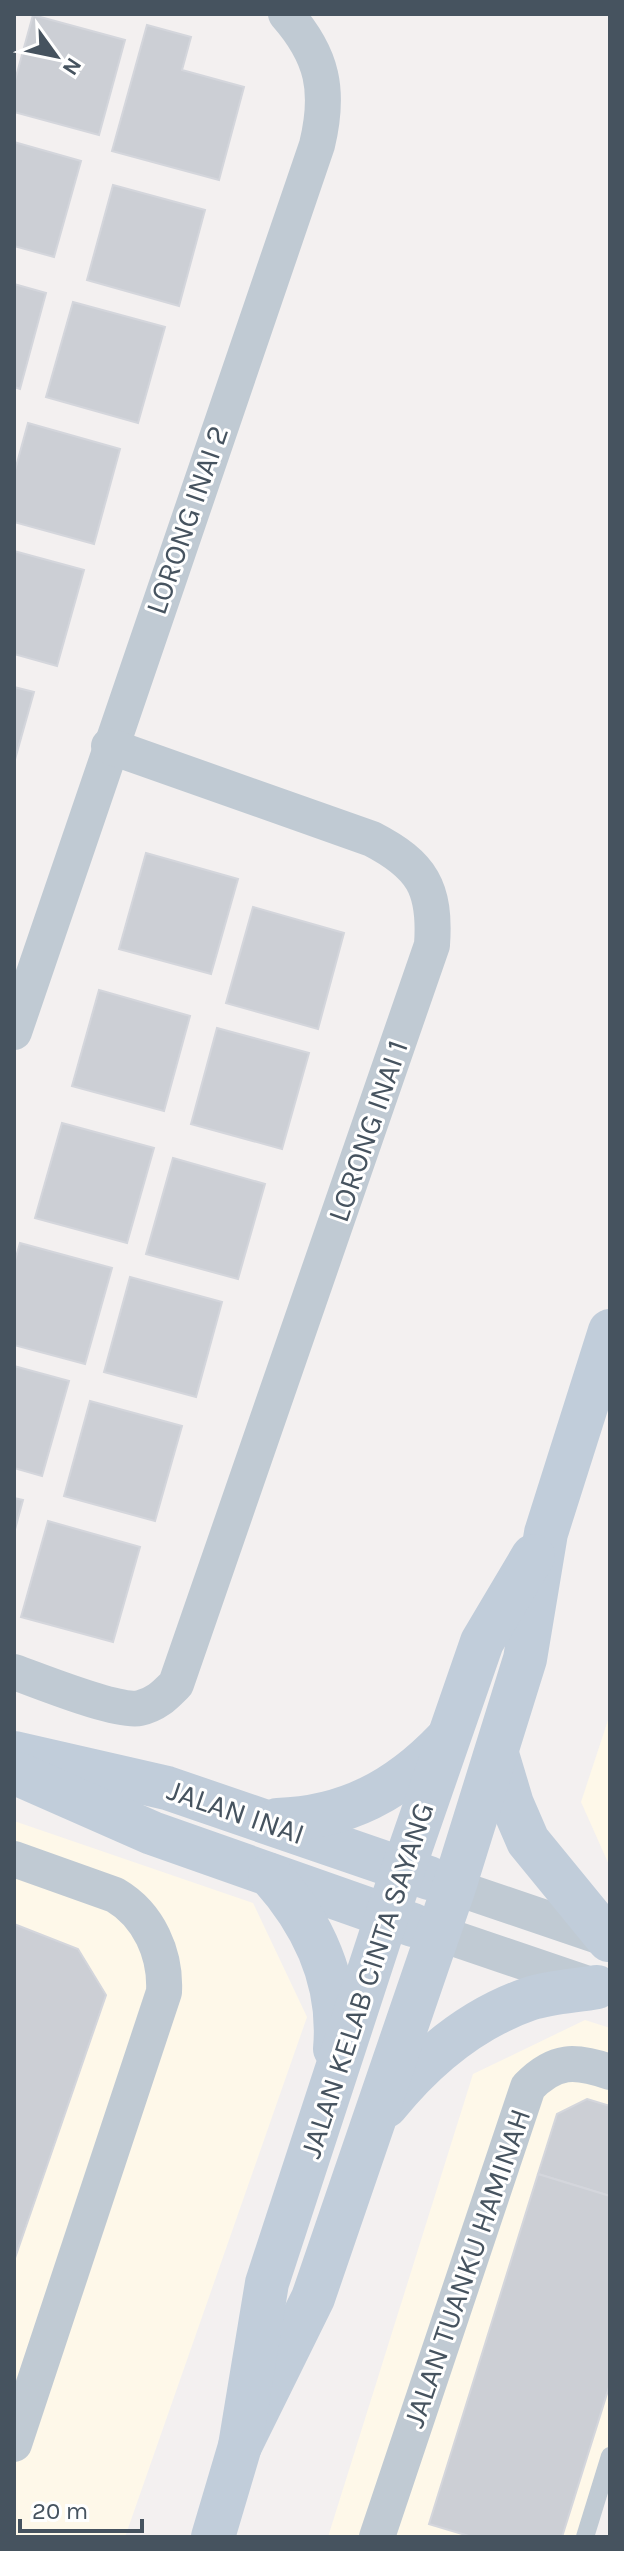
<svg xmlns="http://www.w3.org/2000/svg" width="624" height="2551" font-family="Karla,sans-serif">
<style>
.commercial{fill:#fef8e9}
.building{fill:#cccfd5;stroke:#d4d6dc;stroke-width:2}
.lines{fill:none;stroke-linecap:round;stroke-linejoin:round}
.lane{stroke:#c0cad3;stroke-width:18}
.street{stroke:#c0cad3;stroke-width:36}
.secondary{stroke:#c1cdda;stroke-width:44}
.labels{text-anchor:middle;stroke-width:6;stroke-linejoin:round;paint-order:stroke}
.street-label{font-size:30px;fill:#46535f;stroke:#fff}
</style>
<rect width="100%" height="100%" fill="#f3f0f0"/>
<!-- commercial -->
<g class="commercial">
<polygon points="610,1714 610,1867 581,1802"/>
<polygon points="14,1821 253,1903 307,2017 125,2537 14,2537"/>
<polygon points="585,2020 610,2028 610,2469 588,2537 328,2537 473,2074"/>
</g>
<!-- building -->
<g class="building">
<polygon points="33,15 125,40 99,135 14,112 14,84"/>
<polygon points="147,25 191,37 182,70 244,87 219,180 112,151"/>
<polygon points="14,142 81,161 54,257 14,246"/>
<polygon points="113,185 205,210 179,306 87,280"/>
<polygon points="14,284 46,293 20,389 14,387"/>
<polygon points="73,302 165,327 138,423 46,397"/>
<polygon points="28,423 120,449 94,544 14,522 14,474"/>
<polygon points="14,551 84,570 57,666 14,654"/>
<polygon points="14,687 34,692 14,763"/>
<polygon points="146,853 238,879 211,974 119,949"/>
<polygon points="253,907 344,933 318,1029 226,1003"/>
<polygon points="99,990 190,1016 164,1111 72,1086"/>
<polygon points="217,1028 309,1053 282,1149 191,1124"/>
<polygon points="62,1123 154,1148 127,1243 35,1218"/>
<polygon points="173,1158 265,1184 238,1279 146,1254"/>
<polygon points="20,1243 112,1268 85,1364 14,1345 14,1264"/>
<polygon points="130,1277 222,1302 196,1397 104,1372"/>
<polygon points="14,1366 69,1381 42,1476 14,1468"/>
<polygon points="90,1401 182,1426 155,1521 64,1496"/>
<polygon points="14,1498 23,1500 14,1533"/>
<polygon points="48,1521 140,1547 113,1642 21,1617"/>
<polygon points="14,1924 78,1949 106,1995 14,2261"/>
<polygon points="587,2099 610,2106 610,2196 538,2174 557,2114"/>
<polygon points="538,2174 610,2196 610,2384 562,2537 472,2537 429,2524"/>
</g>
<g class="lines">
<!-- lane -->
<polyline class="lane" points="585,2537 610,2456"/>
<!-- street -->
<g class="street">
<path d="M 14,1032 L 317,145 C 330,91 323,56 286,14"/>
<path d="M 14,1672 C 40,1681 117,1713 140,1708 C 157,1704 165,1695 176,1684 L 432,945 C 436,888 422,865 372,839 L 109,746"/>
<path d="M 14,1859 L 115,1895 C 149,1915 166,1954 164,1992 L 14,2444"/>
<polyline points="454,1887 610,1940"/>
<polyline points="438,1933 597,1987"/>
<path d="M 377,2537 L 528,2087 C 555,2059 575,2060 610,2072"/>
</g>
<!-- secondary -->
<g class="secondary">
<polyline points="14,1753 167,1788 429,1878"/>
<polyline points="497,1754 512,1804 528,1841 609,1940"/>
<polyline points="18,1774 152,1833 413,1925"/>
<path d="M 277,1820 C 346,1818 398,1790 445,1741"/>
<path d="M 270,1875 C 313,1923 341,1982 335,2049"/>
<path d="M 386,2106 C 424,2059 471,2019 529,1999 C 550,1992 575,1991 597,1987"/>
<polyline points="240,2446 313,2298 454,1887 525,1659 546,1533 610,1331"/>
<polyline points="213,2537 240,2446 267,2283 387,1916 482,1642 533,1556"/>
</g>
</g>
<g class="labels">
<!-- street labels -->
<g class="street-label">
<text transform="translate(187 520) rotate(-71)" y="10">LORONG INAI 2</text>
<text transform="translate(368 1131) rotate(-71)" y="10">LORONG INAI 1</text>
<text transform="translate(236 1812) rotate(19)" y="10">JALAN INAI</text>
<text transform="translate(367 1980) rotate(-72)" y="10">JALAN KELAB CINTA SAYANG</text>
<text transform="translate(467 2268) rotate(-71)" y="10">JALAN TUANKU HAMINAH</text>
</g>
</g>
<!-- border -->
<rect width="624" height="2551" fill="none" stroke="#46535f" stroke-width="32"/>
<!-- north arrow -->
<g transform="translate(56 56) rotate(123)" stroke="#ffffff" stroke-width="6" paint-order="stroke">
<path d="M0-6L14 30L0 20L-14 30Z" fill="#46535f"/>
<text y="-12" font-size="22" font-weight="bold" text-anchor="middle" fill="#46535f">N</text>
</g>
<!-- scale -->
<path d="M20 2519v12h122v-12" fill="none" stroke="#46535f" stroke-width="4"/>
<text x="32" y="2519" font-size="24" fill="#46535f" stroke="#ffffff" stroke-width="6" paint-order="stroke">20 m</text>
</svg>
